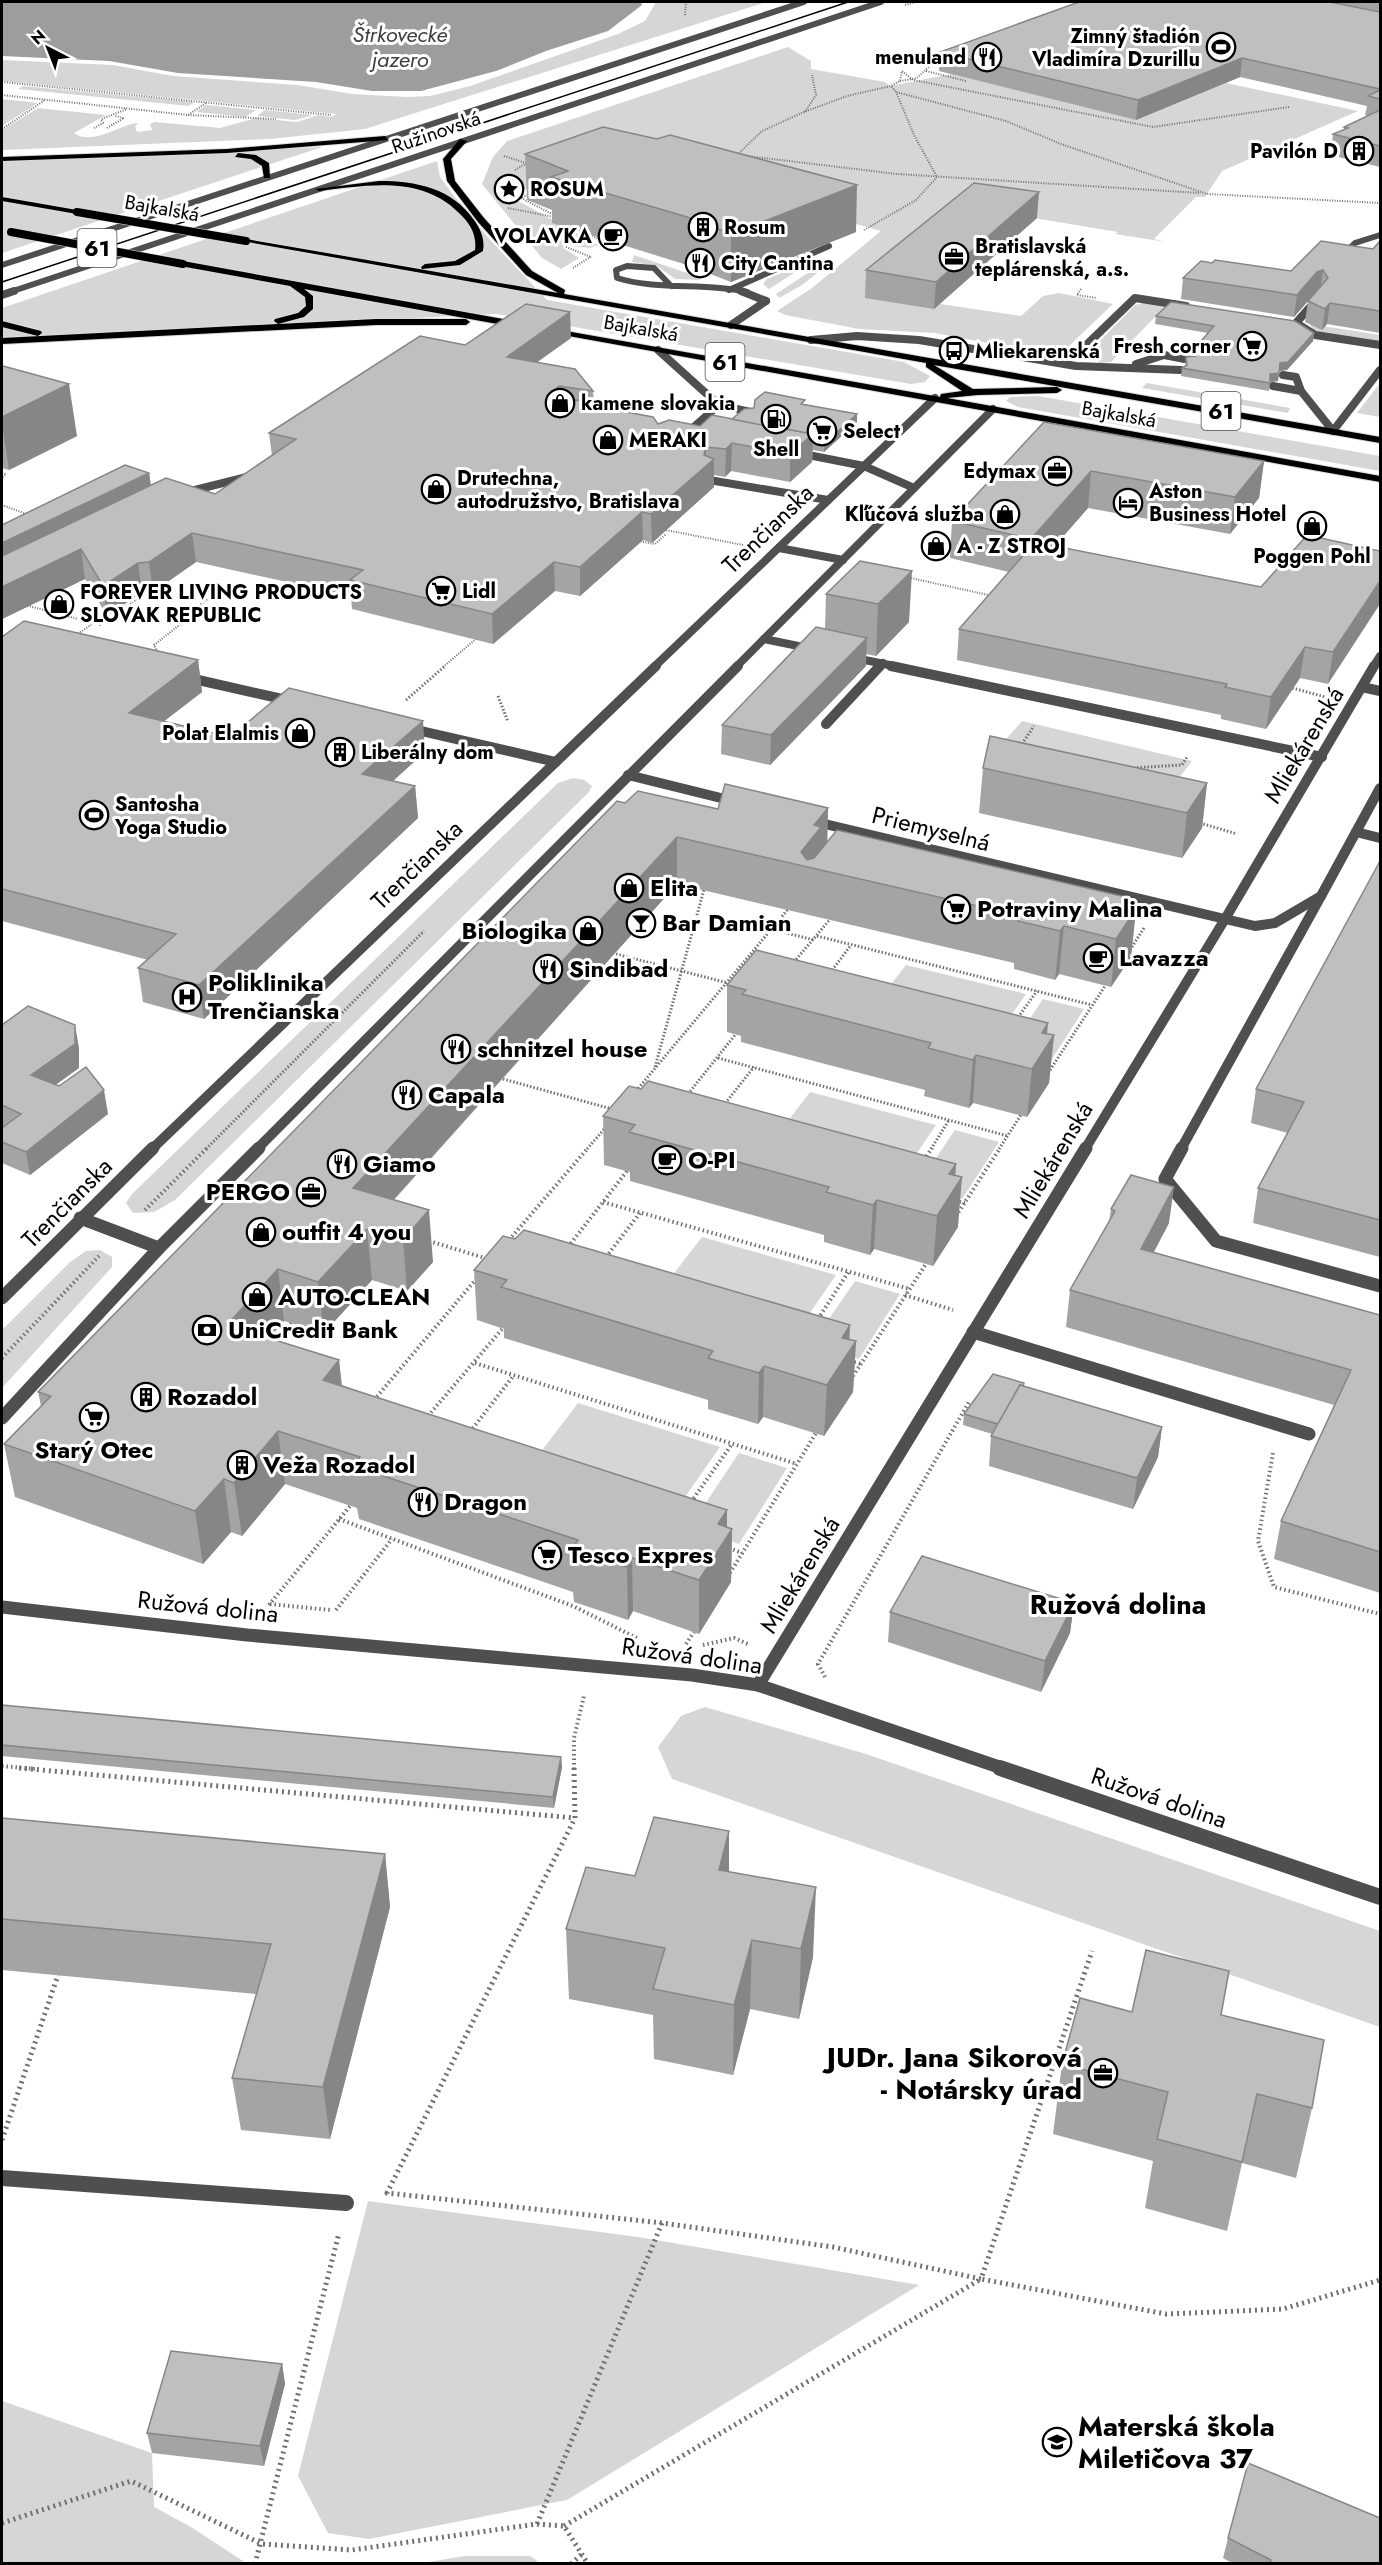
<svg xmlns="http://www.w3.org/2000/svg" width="1382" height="2565" font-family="Jost,sans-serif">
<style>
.green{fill:#d6d6d6}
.water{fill:#9d9d9d}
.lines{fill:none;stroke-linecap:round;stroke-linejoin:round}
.primary-casing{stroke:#dbdbdb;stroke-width:2}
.path-far3{stroke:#717171;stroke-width:2;stroke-dasharray:1 1.5;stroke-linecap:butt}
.path-far2{stroke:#717171;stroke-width:3;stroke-dasharray:1.5 2;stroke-linecap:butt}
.path-far1{stroke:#717171;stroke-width:4;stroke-dasharray:1.5 3;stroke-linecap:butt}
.path{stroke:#717171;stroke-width:5;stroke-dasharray:2 4;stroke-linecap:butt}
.service-far4{stroke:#4f4f4f;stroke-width:6}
.service-far3{stroke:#4f4f4f;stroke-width:8}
.service-far2{stroke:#4f4f4f;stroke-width:10}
.service-far1{stroke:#4f4f4f;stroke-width:13}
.service{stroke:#4f4f4f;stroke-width:16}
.pedestrian-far1{stroke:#4f4f4f;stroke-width:6}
.pedestrian{stroke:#4f4f4f;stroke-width:8}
.minor-far3{stroke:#4f4f4f;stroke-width:8}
.minor-far2{stroke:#4f4f4f;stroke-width:10}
.minor-far1{stroke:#4f4f4f;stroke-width:13}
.minor{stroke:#4f4f4f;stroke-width:16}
.tertiary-far1{stroke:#4f4f4f;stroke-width:6}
.tertiary{stroke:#4f4f4f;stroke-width:8}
.primary{fill:#000;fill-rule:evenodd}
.tram{stroke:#000;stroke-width:1.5}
.primary-bridge-casing{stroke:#dbdbdb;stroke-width:9;stroke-linecap:butt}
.primary-bridge{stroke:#000;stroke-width:8}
.wall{fill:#a4a4a4;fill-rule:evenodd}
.shaded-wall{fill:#868686}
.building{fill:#bfbfbf;stroke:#868686;stroke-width:1.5}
.labels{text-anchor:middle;stroke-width:6;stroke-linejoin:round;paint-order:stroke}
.far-poi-label{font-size:20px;font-weight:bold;fill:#000;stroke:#fff;text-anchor:start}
.far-street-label{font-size:20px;fill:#000;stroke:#fff}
.far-water-label{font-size:22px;font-style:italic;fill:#3e3e3e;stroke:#fff}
.shield{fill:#fff;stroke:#4c4c4c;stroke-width:1.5}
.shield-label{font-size:22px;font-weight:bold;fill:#000}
.street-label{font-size:24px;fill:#000;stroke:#fff}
.poi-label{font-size:24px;font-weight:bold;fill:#000;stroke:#fff;text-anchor:start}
.quarter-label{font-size:27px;font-weight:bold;fill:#000;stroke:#fff}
.near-poi-label{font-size:28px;font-weight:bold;fill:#000;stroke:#fff;text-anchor:end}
</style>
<rect width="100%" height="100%" fill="#fff"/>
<!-- green -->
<g class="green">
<path d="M 656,2 L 766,2 L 365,129 L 270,139 L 2,150 L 2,130 L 38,108 L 106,115 L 74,133 C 91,146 118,126 136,123 L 138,124 L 135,126 L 137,132 L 152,130 L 150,124 L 155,122 L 220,128 L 256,118 L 297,122 L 318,115 L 331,117 L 336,114 L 2,81 L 2,60 L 113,65 L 173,76 L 297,85 L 353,94 L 407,97 L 430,96 L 470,86 L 618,34 L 645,21 Z"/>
<polygon points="788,47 811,61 811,69 885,82 890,86 951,74 1136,120 1226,83 1358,111 1222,171 1205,197 1196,197 1154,239 1166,242 1115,234 1118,232 974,208 940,304 1021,316 1043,296 1059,293 1113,304 1068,347 998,345 935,333 859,329 785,315 777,311 812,288 881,231 657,167 582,163 513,195 513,198 598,245 590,248 564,245 563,248 579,258 561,269 542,258 482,184 493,157 507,141"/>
<polygon points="23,86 194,102 189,106 18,89"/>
<polygon points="2,99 38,103 2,126"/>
<polygon points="206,105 256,110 245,117 196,112"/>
<polygon points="265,110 314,115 295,120 257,116"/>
<polygon points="322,147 2,253 2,161"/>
<polygon points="437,161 440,177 454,196 492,242 547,300 904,362 930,376 925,382 911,384 497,314 2,338 2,308"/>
<polygon points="634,255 696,276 700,280 675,279 657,266 632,262"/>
<polygon points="810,261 813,261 769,289 763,284 767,279"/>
<polygon points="820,265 826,266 802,285 779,298 776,294"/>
<polygon points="1143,303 1153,303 1279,334 1157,315 1111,362 1100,363 1089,352 1135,305"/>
<polygon points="1310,324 1380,335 1380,342 1324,334 1312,329"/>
<polygon points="1147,383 1290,408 1288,413 1142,388"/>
<polygon points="1380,383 1380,417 1357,413"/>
<polygon points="1038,396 1380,456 1380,471 1018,407 1006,401 1010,397"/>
<polygon points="1022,721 1192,761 1161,801 988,760"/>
<polygon points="573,778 584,780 592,786 589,792 175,1200 154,1212 133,1213 126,1203 133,1193 558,783"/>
<polygon points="906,965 1026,994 992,1043 870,1012"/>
<polygon points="1043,999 1084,1009 1052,1059 1010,1048"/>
<polygon points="810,1092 936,1125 898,1181 769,1146"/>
<polygon points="955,1130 999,1142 962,1199 917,1186"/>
<polygon points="702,1237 836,1275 792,1339 655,1298"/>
<polygon points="100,1250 112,1257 112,1267 2,1388 2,1330 69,1263 86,1251"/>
<polygon points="855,1281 900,1294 859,1359 811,1345"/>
<polygon points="578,1403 720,1447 669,1520 524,1474"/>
<polygon points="739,1453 787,1468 739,1544 689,1528"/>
<polygon points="705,1707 866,1754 1380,1931 1380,2027 672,1779 658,1747 681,1716"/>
<polygon points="368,2201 638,2237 919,2285 567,2500 369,2539 328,2533 298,2476"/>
<polygon points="2,2401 152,2453 154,2507 191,2527 246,2563 2,2563"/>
<polygon points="465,2556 530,2556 540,2563 422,2563"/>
</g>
<!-- water -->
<polygon class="water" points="2,2 641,2 642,5 608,31 546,51 496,71 421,91 372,91 316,82 178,73 109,61 2,56"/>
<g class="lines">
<!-- primary casing -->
<g class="primary-casing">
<g id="primary">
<polygon points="385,136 388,140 227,153 2,161 2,157 227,149"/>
<polygon points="460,139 467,141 451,159 455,181 484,218 532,271 565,290 564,294 1380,437 1380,443 934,365 973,389 1057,387 1062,390 1057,393 978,395 947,398 1380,476 1380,482 552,333 548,330 549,328 940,397 941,394 962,391 926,367 926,363 242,241 246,239 558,293 526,275 478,222 447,181 443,159"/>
<polygon points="238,153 256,155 269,163 270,178 264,178 262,166 251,159 235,157"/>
<path d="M 379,181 C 416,181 452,188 474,220 C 481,230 485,239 483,251 L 460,265 L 422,269 L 421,267 L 425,264 L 455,261 L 475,250 C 477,235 470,223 459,213 C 422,175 367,185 319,191 L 315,189 Z"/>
<polygon points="2,197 77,210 81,212 77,214 2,201"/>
<polygon points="183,261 519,322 523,325 519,328 304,289 313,296 313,309 304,317 278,324 274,321 275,319 298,313 306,306 305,297 290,286 180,266 179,264"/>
<polygon points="376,319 466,319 470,322 466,325 376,325 2,344 2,338"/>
<polygon points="2,321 41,331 42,333 38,336 2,327"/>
</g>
</g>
<!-- path-far3 -->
<g class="path-far3">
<polyline points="905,5 916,2"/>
<polyline points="685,15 686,2"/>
<polyline points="926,71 966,81"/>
<polyline points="900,81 917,78 943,53"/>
<polyline points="2,82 331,115"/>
<polyline points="2,95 188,115 206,103"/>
<polyline points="1289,107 1153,127 913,80 902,71 900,81 891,86 896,92 1006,121 1061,144 1207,194 1380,203"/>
<polyline points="805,112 816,95 812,75"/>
<polyline points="188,115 276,119"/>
<polyline points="94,128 103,123 101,120 104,118 127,109"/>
<polyline points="107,128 124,118 115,116"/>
<polyline points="2,129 45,100"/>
<polyline points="737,155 762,131 804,112 847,96 891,86"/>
<polyline points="504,156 529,164"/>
<polyline points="747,156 897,174 1200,193"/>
<polyline points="515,170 527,163"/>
<polyline points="530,194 521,198 556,216"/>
<polyline points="508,208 554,217"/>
<polyline points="864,230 916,200 937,177 914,135 896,92"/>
<polyline points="592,236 609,244"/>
<polyline points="566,247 591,257"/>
<polyline points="573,268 592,256"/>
<polyline points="1081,289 1077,295 1097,298"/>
<polyline points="2,473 6,474 2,477"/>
<polyline points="2,505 29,515"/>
<polyline points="666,530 743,545"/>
<polyline points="638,541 655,544 666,534"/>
<polyline points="906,577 993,596"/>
<polyline points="25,605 93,623"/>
<polyline points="76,635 94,623 100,625 147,592"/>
<polyline points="160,656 154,645 182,623 185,616 220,590"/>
<polyline points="443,667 477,638"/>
</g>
<!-- path-far2 -->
<g class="path-far2">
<polyline points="1289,687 1325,697"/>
<polyline points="498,696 508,722"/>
<polyline points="406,700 445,666"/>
<polyline points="1022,744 1034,726"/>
<polyline points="1130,768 1182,765 1187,757"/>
<polyline points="1200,823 1237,834"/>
<polyline points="771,929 814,940"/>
<polyline points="817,936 1092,1005"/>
<polyline points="1130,950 1144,928"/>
<polyline points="616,954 728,983"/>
<polyline points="794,962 832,917"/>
<polyline points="830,973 851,945"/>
<polyline points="1016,1020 1037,991"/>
<polyline points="718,1058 1008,1136"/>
<polyline points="655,1067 705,886"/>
<polyline points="1050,1070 1105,986"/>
<polyline points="503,1079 612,1109"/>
<polyline points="636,1091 789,908"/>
<polyline points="688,1094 735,1035"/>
<polyline points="723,1106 754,1067"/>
<polyline points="206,1149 424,931"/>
<polyline points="587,1149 606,1127"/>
<polyline points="931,1149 949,1120"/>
<polyline points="999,1149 1021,1115"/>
</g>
<!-- path-far1 -->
<g class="path-far1">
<polyline points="924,1160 932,1148"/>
<polyline points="955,1201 965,1203"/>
<polyline points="603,1202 910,1289"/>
<polyline points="145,1210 207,1148"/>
<polyline points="956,1216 1000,1148"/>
<polyline points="509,1240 588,1148"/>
<polyline points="429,1241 488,1259"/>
<polyline points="568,1247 627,1171"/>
<polyline points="606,1257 640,1213"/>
<polyline points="905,1295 953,1310"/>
<polyline points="818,1319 849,1271"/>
<polyline points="272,1344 293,1321"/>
<polyline points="2,1358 99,1256"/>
<polyline points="850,1361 861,1364"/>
<polyline points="475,1363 797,1464"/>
<polyline points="853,1376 926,1264"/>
<polyline points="374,1400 477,1278"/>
<polyline points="428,1416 503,1328"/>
<polyline points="470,1432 514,1375"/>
<polyline points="1273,1453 1258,1541 1274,1587 1380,1614"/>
<polyline points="691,1502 732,1444"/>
<polyline points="339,1519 573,1606 637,1638"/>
<polyline points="729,1548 742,1553"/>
<polyline points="730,1573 816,1433"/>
<polyline points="270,1604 330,1610"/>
<polyline points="269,1605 350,1506"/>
<polyline points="336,1610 392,1539"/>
<polyline points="686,1644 694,1632"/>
<polyline points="703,1645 734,1638 748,1644"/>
<polyline points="825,1677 818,1664 969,1402"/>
<polyline points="2,1766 35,1769"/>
<polyline points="574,1769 574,1738 584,1696"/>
</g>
<!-- path -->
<g class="path">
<polyline points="19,1768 575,1818"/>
<polyline points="574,1768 575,1818 387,2193 662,2223 833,2247 981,2279 1092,1951"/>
<polyline points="2,2140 58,1975"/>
<polyline points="2,2523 131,2481 262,2544 352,2550 537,2524 564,2526 588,2564"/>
<polyline points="537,2524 662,2223"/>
<polyline points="564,2526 981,2279 1166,2314 1283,2309 1380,2280"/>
<polyline points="255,2564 339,2233"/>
<polyline points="571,2564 583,2553"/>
</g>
<!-- service-far4 -->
<polyline class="service-far4" points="1347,251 1355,243 1380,235"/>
<!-- service-far3 -->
<g class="service-far3">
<polyline points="1318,298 1296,323 1315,335 1380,345"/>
<polyline points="731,325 766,301"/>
<polyline points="811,340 857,336 919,340 1076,366 1181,370"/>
<polyline points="658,350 719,405 688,432 684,431"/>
<polyline points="1052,360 1078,353 1135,298 1186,306"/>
<polyline points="1136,364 1164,355 1190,360"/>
<polyline points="1283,375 1296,377 1301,391"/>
<polyline points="1273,386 1301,391 1333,431 1380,370"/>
<polyline points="719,405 750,412"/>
<polyline points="798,453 864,466 914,488"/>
<polyline points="709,480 828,500"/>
<polyline points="183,493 251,476"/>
<polyline points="779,548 843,560"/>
</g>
<!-- service-far2 -->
<g class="service-far2">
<polyline points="1362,687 1380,691"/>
<polyline points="1356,832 1380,838"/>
<polyline points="1225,919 1255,926 1275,923 1321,896 1380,788"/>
<polyline points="1181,1149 1321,896"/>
</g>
<!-- service-far1 -->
<g class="service-far1">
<polyline points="1182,1148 1165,1179 1216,1241 1380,1286"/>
<polyline points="80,1218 159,1248"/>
<polyline points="973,1332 1309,1434"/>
</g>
<!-- service -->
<polyline class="service" points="2,2178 346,2203"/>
<!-- pedestrian-far1 -->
<g class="pedestrian-far1">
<path d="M 671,286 L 654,268 L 627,266 L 616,270 L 617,278 C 660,291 704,282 747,292"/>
<polyline points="729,290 829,246"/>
</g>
<!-- pedestrian -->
<polyline class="pedestrian" points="741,291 766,301"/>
<!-- minor-far3 -->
<g class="minor-far3">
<polyline points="764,639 813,649"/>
<polyline points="850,657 899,667"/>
<polyline points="654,667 935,398"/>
<polyline points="736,667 993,409"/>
<polyline points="879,667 883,663"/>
<polyline points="1373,667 1380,656"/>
</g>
<!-- minor-far2 -->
<g class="minor-far2">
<polyline points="891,666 1322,757"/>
<polyline points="185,677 291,701"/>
<polyline points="826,724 880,666"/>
<polyline points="408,728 556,762"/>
<polyline points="628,775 737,802"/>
<polyline points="812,821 1225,919"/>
<polyline points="152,1149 656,666"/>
<polyline points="257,1149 738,666"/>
<polyline points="1085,1149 1225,919 1374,666"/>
</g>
<!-- minor-far1 -->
<g class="minor-far1">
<polyline points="2,1298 153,1148"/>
<polyline points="2,1418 159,1248 259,1148"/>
<polyline points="2,1607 247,1635 692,1675 758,1685 1005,1769"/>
<polyline points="758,1685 1086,1148"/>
</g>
<!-- minor -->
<polyline class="minor" points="1000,1768 1380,1897"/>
<!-- tertiary-far1 -->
<g class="tertiary-far1">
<polyline points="2,265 804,2"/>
<polyline points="10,292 881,2"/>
</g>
<!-- tertiary -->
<polyline class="tertiary" points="2,295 14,291"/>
<!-- primary -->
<use href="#primary" class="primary"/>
<!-- tram -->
<polyline class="tram" points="2,282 848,2"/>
<!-- primary-bridge casing -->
<g class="primary-bridge-casing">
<g id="primary-bridge">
<polyline points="77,212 246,241"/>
<polyline points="11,232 183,264"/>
</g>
</g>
<!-- primary-bridge -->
<use href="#primary-bridge" class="primary-bridge"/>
</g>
<!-- wall -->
<g class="wall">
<polygon points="1079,2 1380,2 1380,167 1330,155 1333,134 1344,130 1344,127 1368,116 1365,115 1367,106 1240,77 1136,120 939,71 940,52"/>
<polygon points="525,154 856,232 731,282 687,265 552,223 552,210 527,200"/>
<polygon points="1037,218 934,309 865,298 866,270"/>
<polygon points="1380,241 1380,333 1327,324 1322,330 1305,322 1308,301 1315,293 1294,317 1181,299 1183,278 1212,263 1291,271 1373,249"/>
<polygon points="1156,316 1314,333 1313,341 1287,370 1279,371 1278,381 1270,382 1269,391 1181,376 1182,368 1185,366 1186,357 1194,356 1195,348 1208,333 1155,324"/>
<path d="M 571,338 L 537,362 L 593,391 L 594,403 L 610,409 L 658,424 L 700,426 L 805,404 L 857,422 L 824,452 L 813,450 L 812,462 L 790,482 L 731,471 L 725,477 L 714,475 L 714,487 L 652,543 L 643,540 L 580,596 L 555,591 L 493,644 L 352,609 L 351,596 L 196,562 L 153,592 L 142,592 L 107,616 L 85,579 L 2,619 L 149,473 L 151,486 L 215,494 L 272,456 L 269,433 L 465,345 ZM 781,419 L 787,428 L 786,429 L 776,427 L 776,422 Z"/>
<polygon points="2,366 77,436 9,470 2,468"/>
<polygon points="1044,422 1264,461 1259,498 1230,534 1088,508 1054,546 1261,587 1380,551 1328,684 1300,678 1266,729 1221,719 1221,715 957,660 959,629 1009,572 950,558 952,521"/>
<polygon points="860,561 909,622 876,656 866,654 866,666 770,765 721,754 722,725 825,629 826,594"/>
<polygon points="2,637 198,660 202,692 163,722 230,737 425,752 393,781 415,786 418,818 204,1019 143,1002 138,968 148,960 2,921"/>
<polygon points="983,768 1207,783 1202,828 1182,858 979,813"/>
<polygon points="625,803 718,809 828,808 827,842 1136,909 1131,957 1111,987 1059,974 1055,980 1014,969 1014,963 677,884 394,1200 433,1262 407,1291 372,1280 324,1333 284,1321 269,1338 339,1360 342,1385 732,1529 731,1582 699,1634 633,1611 628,1620 574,1602 573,1592 359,1519 357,1508 285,1484 242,1536 231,1532 203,1564 15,1497 4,1444 41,1406 38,1392"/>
<polygon points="1380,861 1380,1257 1253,1223 1258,1188 1288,1133 1251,1123 1256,1089"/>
<polygon points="727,985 1054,1035 1049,1083 1027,1117 973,1103 969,1108 924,1096 925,1090 741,1042 741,1036 727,1032"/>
<polygon points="2,1025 79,1048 79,1068 55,1085 108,1114 30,1175 2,1163 2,1128 3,1127 2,1127"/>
<polygon points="603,1116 956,1164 955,1176 958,1227 933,1266 874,1249 870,1255 824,1242 824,1235 630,1181 630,1172 604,1165"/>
<polygon points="1111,1209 1169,1223 1154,1252 1380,1315 1380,1593 1274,1559 1281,1521 1334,1405 1066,1327 1070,1290 1109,1222"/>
<polygon points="474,1270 856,1341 853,1392 824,1436 763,1417 758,1424 708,1409 708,1400 504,1338 504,1329 477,1320"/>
<polygon points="1024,1387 1162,1427 1158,1457 1133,1509 989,1466 991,1436 992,1434 963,1425 964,1414"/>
<polygon points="1074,1603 1070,1633 1041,1692 888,1642 890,1612"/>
<polygon points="2,1705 561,1757 562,1767 554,1808 2,1756"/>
<polygon points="2,1818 385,1854 390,1907 330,2139 241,2130 232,2078 257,1994 2,1970"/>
<polygon points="729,1831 729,1872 813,1957 799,2019 750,2009 733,2075 654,2059 653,2015 569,1999 566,1929 635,1876"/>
<polygon points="1132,2012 1221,2015 1312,2108 1296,2178 1242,2163 1227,2231 1145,2208 1153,2161 1053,2134 1062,2064"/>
<polygon points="282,2364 285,2384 264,2466 152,2453 147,2433"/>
<polygon points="1228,2538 1380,2564 1234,2564 1223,2558"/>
</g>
<!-- shaded-wall -->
<g class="shaded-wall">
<polygon points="1242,58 1240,77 1136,120 1138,100"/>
<polygon points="857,185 856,232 731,282 731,234"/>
<polygon points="1039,192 1037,218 934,309 936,282"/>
<polygon points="1323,270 1320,291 1315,293 1294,317 1297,295 1317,272"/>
<polygon points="1330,303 1327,324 1322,330 1325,309"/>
<polygon points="570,312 571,338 508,383 507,357"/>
<polygon points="1314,333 1313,341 1287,370 1279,371 1280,363"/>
<polygon points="1279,373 1278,381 1269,382 1270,374"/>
<polygon points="69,384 77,436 9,470 2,423 2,417"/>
<polygon points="559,386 559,413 554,391"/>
<polygon points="781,411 781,419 775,423 775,414"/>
<polygon points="857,414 857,422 824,452 824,444"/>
<polygon points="813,434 812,462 790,482 790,454"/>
<polygon points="732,443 731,471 725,477 726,449"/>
<polygon points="706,447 706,466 714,459 714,487 652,543 651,514 704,455"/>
<polygon points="1264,461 1259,498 1230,534 1235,497"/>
<polygon points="1091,471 1088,508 1028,577 1031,539"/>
<polygon points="149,473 153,501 2,575 2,543"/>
<polygon points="642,512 643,540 580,596 580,567"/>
<polygon points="192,533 196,562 153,592 149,562"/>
<polygon points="81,549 85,579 2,619 2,587"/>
<polygon points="554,562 555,591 493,644 492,614"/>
<polygon points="138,563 142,592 107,616 103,586"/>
<polygon points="912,571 909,622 876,656 878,604"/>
<polygon points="1380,581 1380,604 1328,684 1333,652"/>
<polygon points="867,638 866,666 770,765 771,735"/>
<polygon points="1305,647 1300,678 1266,729 1271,697"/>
<polygon points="198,660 202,692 133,745 129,713"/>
<polygon points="423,721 425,752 365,806 362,774"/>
<polygon points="1207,783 1202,828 1182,858 1187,813"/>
<polygon points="415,786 418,818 204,1019 199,985"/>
<polygon points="828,808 827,855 801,866 801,852 814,825"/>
<polygon points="677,837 677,884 367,1229 372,1280 324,1333 318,1282 353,1188"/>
<polygon points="1130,898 1128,921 1136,909 1131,957 1111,987 1116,939 1125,906"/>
<polygon points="1064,926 1059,974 1055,980 1060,931"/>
<polygon points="1048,1023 1046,1048 1054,1035 1049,1083 1027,1117 1032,1069 1042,1033"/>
<polygon points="75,1025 79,1048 79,1068 36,1099 31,1075"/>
<polygon points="976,1055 973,1103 969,1108 973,1060"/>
<polygon points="104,1090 108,1114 30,1175 26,1152"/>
<polygon points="956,1164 954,1189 962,1177 958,1227 933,1266 937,1216 949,1174"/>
<polygon points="1174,1187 1169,1223 1136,1285 1141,1249"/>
<polygon points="877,1200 874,1249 870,1255 873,1205"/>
<polygon points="429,1210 433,1262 407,1291 403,1240"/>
<polygon points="278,1269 284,1321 234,1377 227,1325"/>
<polygon points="850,1325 849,1352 856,1341 853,1392 824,1436 827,1385 842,1338"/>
<polygon points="339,1360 344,1413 323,1380"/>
<polygon points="764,1366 763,1417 758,1424 759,1373"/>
<polygon points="1162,1427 1158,1457 1133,1509 1137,1478"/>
<polygon points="278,1431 285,1484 242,1536 234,1483"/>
<polygon points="224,1479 231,1532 203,1564 195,1511"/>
<polygon points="727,1510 727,1537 732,1529 731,1582 699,1634 699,1580 718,1524"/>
<polygon points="632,1558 633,1611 628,1620 627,1567"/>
<polygon points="1074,1603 1070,1633 1041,1692 1045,1661"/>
<polygon points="561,1757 562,1767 554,1808 553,1797"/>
<polygon points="729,1831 729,1901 719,1870"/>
<polygon points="385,1854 390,1907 330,2139 323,2087"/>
<polygon points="816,1887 813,1957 799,2019 801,1949"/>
<polygon points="752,1940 750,2009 733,2075 734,2005"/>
<polygon points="282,2364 285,2384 264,2466 260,2446"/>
</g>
<!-- building -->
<g class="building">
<polygon points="1079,2 1330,2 1380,12 1380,89 1242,58 1138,100 940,52"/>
<polygon points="1380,90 1380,99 1368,96"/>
<polygon points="1380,110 1380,146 1333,134 1348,128 1344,127"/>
<polygon points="603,127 657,139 670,135 857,185 731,234 687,217 551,177 568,171 525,154"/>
<polygon points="974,183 1039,192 936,282 866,270"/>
<polygon points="1321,241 1373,249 1380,241 1380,311 1330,303 1325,309 1308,301 1328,278 1323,270 1317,272 1297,295 1183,278 1201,261 1212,263 1215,260 1291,271"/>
<polygon points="1171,302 1295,321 1314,333 1288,362 1280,363 1279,373 1270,374 1270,383 1182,368 1187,365 1186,357 1196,356 1195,348 1214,326 1156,316"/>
<polygon points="526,304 570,312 507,357 575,369 593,391 559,386 554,391 557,397 606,405 610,409 653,417 658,424 669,420 700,426 712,415 813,434 790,454 732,443 726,449 706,447 704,455 714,459 651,514 642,512 580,567 554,562 492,614 350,580 363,570 192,533 149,562 138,563 103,586 81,549 2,587 2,556 166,478 215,494 296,439 269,433 420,336 465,345"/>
<polygon points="3,366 69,384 2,417 2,366"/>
<polygon points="765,392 805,400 801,404 857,414 824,444 813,442 813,434 786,429 790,424 781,411 775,414 777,423 772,427 732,419 744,409 754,408 755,400"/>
<polygon points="1044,422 1264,461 1235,497 1091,471 1031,539 952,521"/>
<polygon points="125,465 149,473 2,543 2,525"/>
<polygon points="1307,535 1380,551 1380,581 1333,652 1305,647 1271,697 1225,687 1227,684 959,629 1035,542 1261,587"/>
<polygon points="860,561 912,571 878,604 826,594"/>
<polygon points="24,621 198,660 129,713 230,737 289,688 423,721 362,774 415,786 199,985 138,968 176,934 2,889 2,637"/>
<polygon points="816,627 867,638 771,735 722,725"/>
<polygon points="990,736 1207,783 1187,813 983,768"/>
<polygon points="725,784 828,808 814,825 821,827 801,852 807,860 814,858 837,830 1130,898 1125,906 1136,909 1116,939 1064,926 1060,931 1018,921 1021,916 677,837 353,1188 429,1210 403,1240 367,1229 318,1282 278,1269 227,1325 339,1360 323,1380 727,1510 718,1524 732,1529 699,1580 632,1558 627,1567 572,1549 578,1540 353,1466 360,1457 278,1431 234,1483 224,1479 195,1511 4,1444 51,1396 38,1392 617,801 625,803 638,791 718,809"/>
<polygon points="1380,861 1380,1220 1258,1188 1304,1102 1256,1089"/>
<polygon points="756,950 1048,1023 1042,1033 1054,1035 1032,1069 976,1055 973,1060 928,1048 931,1043 742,994 746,990 727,985"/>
<polygon points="28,1006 75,1025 75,1044 31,1075 59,1086 86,1067 104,1090 26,1152 2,1142 2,1128 21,1114 2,1105 2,1025"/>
<polygon points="648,1081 956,1164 949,1174 962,1177 937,1216 877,1200 873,1205 826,1192 829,1187 629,1132 635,1125 603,1116 629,1086 641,1089"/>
<polygon points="1131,1175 1174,1187 1141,1249 1380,1315 1380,1552 1281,1521 1351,1370 1070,1290 1115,1211 1111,1209"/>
<polygon points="524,1230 850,1325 842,1338 856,1341 827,1385 764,1366 759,1373 708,1358 713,1351 501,1287 507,1280 474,1270 503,1236 515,1239"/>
<polygon points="993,1374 1024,1383 1023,1386 1020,1385 998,1424 964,1414"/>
<polygon points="1020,1385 1162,1427 1137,1478 991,1436"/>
<polygon points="922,1556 1074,1603 1045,1661 890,1612"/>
<polygon points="2,1705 561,1757 553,1797 2,1745"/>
<polygon points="654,1817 729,1831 719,1870 816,1887 801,1949 752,1940 734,2005 653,1989 665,1948 566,1929 586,1867 635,1876"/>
<polygon points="2,1818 385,1854 323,2087 232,2078 271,1944 2,1919"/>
<polygon points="1146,1950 1229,1971 1221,2015 1324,2040 1312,2108 1257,2094 1242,2162 1157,2139 1168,2092 1062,2064 1080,1998 1132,2012"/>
<polygon points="171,2351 282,2364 260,2446 147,2433"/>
<polygon points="1248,2463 1380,2518 1380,2564 1270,2564 1271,2560 1228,2538"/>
</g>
<!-- icons -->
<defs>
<g id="stadium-ring" transform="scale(1.5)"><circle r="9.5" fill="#fff" stroke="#000" stroke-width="1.5"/><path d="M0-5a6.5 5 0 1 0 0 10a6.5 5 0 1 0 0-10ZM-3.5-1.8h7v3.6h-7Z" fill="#000"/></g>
<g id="restaurant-ring" transform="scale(1.5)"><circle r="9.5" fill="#fff" stroke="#000" stroke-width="1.5"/><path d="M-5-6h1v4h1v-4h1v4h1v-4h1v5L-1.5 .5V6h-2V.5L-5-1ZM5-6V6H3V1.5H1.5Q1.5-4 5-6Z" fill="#000"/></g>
<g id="building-ring" transform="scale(1.5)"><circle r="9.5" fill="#fff" stroke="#000" stroke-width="1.5"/><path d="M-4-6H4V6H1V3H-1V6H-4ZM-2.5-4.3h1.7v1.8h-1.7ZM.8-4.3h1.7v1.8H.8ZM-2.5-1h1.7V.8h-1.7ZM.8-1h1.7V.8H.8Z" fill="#000"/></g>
<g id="sight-ring" transform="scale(1.5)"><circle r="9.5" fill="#fff" stroke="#000" stroke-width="1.5"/><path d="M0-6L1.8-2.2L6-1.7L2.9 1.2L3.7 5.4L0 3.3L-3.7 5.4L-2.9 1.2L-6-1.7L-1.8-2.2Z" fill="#000"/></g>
<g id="cafe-ring" transform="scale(1.5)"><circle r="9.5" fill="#fff" stroke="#000" stroke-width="1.5"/><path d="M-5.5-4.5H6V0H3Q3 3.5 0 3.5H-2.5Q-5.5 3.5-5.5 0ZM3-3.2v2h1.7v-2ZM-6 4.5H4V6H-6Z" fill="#000"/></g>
<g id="office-ring" transform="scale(1.5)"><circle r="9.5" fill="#fff" stroke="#000" stroke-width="1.5"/><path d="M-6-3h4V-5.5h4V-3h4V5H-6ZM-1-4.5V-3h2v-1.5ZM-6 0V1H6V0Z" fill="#000"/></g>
<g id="supermarket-ring" transform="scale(1.5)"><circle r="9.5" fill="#fff" stroke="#000" stroke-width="1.5"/><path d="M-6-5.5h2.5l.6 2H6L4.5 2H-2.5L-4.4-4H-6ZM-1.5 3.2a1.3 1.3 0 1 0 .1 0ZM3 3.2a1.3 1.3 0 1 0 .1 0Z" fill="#000"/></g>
<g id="bus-ring" transform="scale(1.5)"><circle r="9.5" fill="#fff" stroke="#000" stroke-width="1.5"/><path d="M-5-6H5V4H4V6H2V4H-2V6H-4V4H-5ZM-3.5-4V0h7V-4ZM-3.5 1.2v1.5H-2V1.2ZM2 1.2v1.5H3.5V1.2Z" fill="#000"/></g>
<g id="shop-ring" transform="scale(1.5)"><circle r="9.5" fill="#fff" stroke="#000" stroke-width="1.5"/><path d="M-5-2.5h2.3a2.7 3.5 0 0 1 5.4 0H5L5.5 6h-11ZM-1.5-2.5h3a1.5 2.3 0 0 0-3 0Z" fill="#000"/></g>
<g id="fuel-ring" transform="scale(1.5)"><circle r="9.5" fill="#fff" stroke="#000" stroke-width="1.5"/><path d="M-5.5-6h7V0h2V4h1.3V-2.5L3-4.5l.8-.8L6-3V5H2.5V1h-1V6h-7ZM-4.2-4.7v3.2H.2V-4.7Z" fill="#000"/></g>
<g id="hotel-ring" transform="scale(1.5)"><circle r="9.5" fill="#fff" stroke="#000" stroke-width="1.5"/><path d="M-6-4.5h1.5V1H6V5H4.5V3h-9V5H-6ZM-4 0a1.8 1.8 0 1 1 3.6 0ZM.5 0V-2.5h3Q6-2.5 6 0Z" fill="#000"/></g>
<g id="bar-ring" transform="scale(1.5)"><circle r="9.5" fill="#fff" stroke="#000" stroke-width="1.5"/><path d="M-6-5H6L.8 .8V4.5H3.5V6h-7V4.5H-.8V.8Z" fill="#000"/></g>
<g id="hospital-ring" transform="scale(1.5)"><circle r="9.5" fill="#fff" stroke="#000" stroke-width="1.5"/><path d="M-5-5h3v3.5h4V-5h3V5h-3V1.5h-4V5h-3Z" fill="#000"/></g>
<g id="bank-ring" transform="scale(1.5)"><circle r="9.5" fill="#fff" stroke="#000" stroke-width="1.5"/><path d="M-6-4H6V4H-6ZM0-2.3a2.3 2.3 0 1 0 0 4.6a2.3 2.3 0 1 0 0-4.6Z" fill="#000"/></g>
<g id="school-ring" transform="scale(1.5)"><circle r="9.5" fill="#fff" stroke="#000" stroke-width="1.5"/><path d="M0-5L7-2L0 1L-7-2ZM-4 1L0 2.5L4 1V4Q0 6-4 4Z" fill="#000"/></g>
</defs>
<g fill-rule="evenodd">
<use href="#stadium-ring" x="1221" y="47"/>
<use href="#restaurant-ring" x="987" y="57"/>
<use href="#building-ring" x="1359" y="151"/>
<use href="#sight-ring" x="509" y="189"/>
<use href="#building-ring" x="703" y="227"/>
<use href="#cafe-ring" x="613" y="236"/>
<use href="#office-ring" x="954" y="257"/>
<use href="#restaurant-ring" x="700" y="263"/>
<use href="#supermarket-ring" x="1252" y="346"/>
<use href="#bus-ring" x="954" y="351"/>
<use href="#shop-ring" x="560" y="403"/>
<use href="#fuel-ring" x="776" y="419"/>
<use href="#supermarket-ring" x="822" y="431"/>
<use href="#shop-ring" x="608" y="440"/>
<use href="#office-ring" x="1057" y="471"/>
<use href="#shop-ring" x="436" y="489"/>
<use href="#hotel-ring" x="1128" y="503"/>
<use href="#shop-ring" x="1005" y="514"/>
<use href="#shop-ring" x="1312" y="526"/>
<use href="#shop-ring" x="936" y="546"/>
<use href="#supermarket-ring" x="441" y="591"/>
<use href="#shop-ring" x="59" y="604"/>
<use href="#shop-ring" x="300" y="733"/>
<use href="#building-ring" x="340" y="752"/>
<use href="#stadium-ring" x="94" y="815"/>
<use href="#shop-ring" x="629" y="888"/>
<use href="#supermarket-ring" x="956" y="909"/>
<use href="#bar-ring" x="641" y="923"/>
<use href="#shop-ring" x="588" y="931"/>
<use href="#cafe-ring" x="1098" y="958"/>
<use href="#restaurant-ring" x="548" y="969"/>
<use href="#hospital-ring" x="187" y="997"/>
<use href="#restaurant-ring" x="456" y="1049"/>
<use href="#restaurant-ring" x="407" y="1095"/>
<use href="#cafe-ring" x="667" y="1160"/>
<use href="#restaurant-ring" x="342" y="1164"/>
<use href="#office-ring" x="311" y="1192"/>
<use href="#shop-ring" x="261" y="1232"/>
<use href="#shop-ring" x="257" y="1297"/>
<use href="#bank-ring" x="207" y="1330"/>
<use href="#building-ring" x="146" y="1397"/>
<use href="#supermarket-ring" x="94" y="1417"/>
<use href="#building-ring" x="242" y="1465"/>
<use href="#restaurant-ring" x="423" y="1502"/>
<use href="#supermarket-ring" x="547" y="1555"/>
<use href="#office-ring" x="1103" y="2073"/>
<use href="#school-ring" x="1057" y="2442"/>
</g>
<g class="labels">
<!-- far-poi labels -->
<g class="far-poi-label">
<text x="1200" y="43" text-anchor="end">Zimný štadión<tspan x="1200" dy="23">Vladimíra Dzurillu</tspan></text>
<text x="966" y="64" text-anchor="end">menuland</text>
<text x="1338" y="158" text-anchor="end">Pavilón D</text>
<text x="530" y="196">ROSUM</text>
<text x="724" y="234">Rosum</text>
<text x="592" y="243" text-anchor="end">VOLAVKA</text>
<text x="975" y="253">Bratislavská<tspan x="975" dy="23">teplárenská, a.s.</tspan></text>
<text x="721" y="270">City Cantina</text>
<text x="1231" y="353" text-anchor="end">Fresh corner</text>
<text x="975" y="358">Mliekarenská</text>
<text x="581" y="410">kamene slovakia</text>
<text x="843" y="438">Select</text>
<text x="629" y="447">MERAKI</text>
<text x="776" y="456" text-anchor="middle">Shell</text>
<text x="1036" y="478" text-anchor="end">Edymax</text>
<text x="457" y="485">Drutechna,<tspan x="457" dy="23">autodružstvo, Bratislava</tspan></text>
<text x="1149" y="498">Aston<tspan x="1149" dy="23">Business Hotel</tspan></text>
<text x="984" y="521" text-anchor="end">Kľúčová služba</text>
<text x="957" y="553">A - Z STROJ</text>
<text x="1312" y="563" text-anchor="middle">Poggen Pohl</text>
<text x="462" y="598">Lidl</text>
<text x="80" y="599">FOREVER LIVING PRODUCTS<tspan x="80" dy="23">SLOVAK REPUBLIC</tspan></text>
<text x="279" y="740" text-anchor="end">Polat Elalmis</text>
<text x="361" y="759">Liberálny dom</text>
<text x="115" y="811">Santosha<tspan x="115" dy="23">Yoga Studio</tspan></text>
</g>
<!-- far-street labels -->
<g class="far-street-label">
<text transform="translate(436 132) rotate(-19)" y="7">Ružinovská</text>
<text transform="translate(162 208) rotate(10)" y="7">Bajkalská</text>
<text transform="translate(641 328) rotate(10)" y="7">Bajkalská</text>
<text transform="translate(1119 414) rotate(10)" y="7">Bajkalská</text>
</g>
<!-- far-water labels -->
<g class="far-water-label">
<text x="400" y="42">Štrkovecké<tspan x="400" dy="25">jazero</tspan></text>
</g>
<!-- shield labels -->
<g class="shield">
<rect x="77.5" y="229" width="39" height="38" rx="4.5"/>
<rect x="705.5" y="343" width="39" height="38" rx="4.5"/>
<rect x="1201.5" y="392" width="39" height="38" rx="4.5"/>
</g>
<g class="shield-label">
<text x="97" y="256">61</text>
<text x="725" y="370">61</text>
<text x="1221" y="419">61</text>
</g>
<!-- street labels -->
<g class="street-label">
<text transform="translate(768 529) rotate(-44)" y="8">Trenčianska</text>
<text transform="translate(1304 745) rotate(-59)" y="8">Mliekárenská</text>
<text transform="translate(931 829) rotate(14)" y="8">Priemyselná</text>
<text transform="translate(417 865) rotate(-44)" y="8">Trenčianska</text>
<text transform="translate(1053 1160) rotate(-59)" y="8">Mliekárenská</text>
<text transform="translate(67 1203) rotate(-45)" y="8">Trenčianska</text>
<text transform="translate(800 1575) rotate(-59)" y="8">Mliekárenská</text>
<text transform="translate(208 1607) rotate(6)" y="8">Ružová dolina</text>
<text transform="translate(692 1656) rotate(8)" y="8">Ružová dolina</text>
<text transform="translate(1159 1798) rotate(19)" y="8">Ružová dolina</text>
</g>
<!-- poi labels -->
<g class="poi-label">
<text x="650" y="896">Elita</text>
<text x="977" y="917">Potraviny Malina</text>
<text x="662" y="931">Bar Damian</text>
<text x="567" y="939" text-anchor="end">Biologika</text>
<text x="1119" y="966">Lavazza</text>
<text x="569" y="977">Sindibad</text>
<text x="208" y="991">Poliklinika<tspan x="208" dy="28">Trenčianska</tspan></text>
<text x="477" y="1057">schnitzel house</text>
<text x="428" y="1103">Capala</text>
<text x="688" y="1168">O-PI</text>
<text x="363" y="1172">Giamo</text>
<text x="290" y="1200" text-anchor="end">PERGO</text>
<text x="282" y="1240">outfit 4 you</text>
<text x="278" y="1305">AUTO-CLEAN</text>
<text x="228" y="1338">UniCredit Bank</text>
<text x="167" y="1405">Rozadol</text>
<text x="94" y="1458" text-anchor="middle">Starý Otec</text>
<text x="263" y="1473">Veža Rozadol</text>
<text x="444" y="1510">Dragon</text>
<text x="568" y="1563">Tesco Expres</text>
</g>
<!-- quarter labels -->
<g class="quarter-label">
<text x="1118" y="1614">Ružová dolina</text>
</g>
<!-- near-poi labels -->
<g class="near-poi-label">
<text x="1082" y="2067">JUDr. Jana Sikorová<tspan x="1082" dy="32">- Notársky úrad</tspan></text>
<text x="1078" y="2436" text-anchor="start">Materská škola<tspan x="1078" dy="32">Miletičova 37</tspan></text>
</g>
</g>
<!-- border -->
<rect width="1382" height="2565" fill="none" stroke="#000000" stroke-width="6"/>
<!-- north arrow -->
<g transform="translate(48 48) rotate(318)" stroke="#ffffff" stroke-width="4.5" paint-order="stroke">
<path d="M0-4.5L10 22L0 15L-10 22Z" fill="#000000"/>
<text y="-9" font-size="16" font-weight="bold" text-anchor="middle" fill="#000000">N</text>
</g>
</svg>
